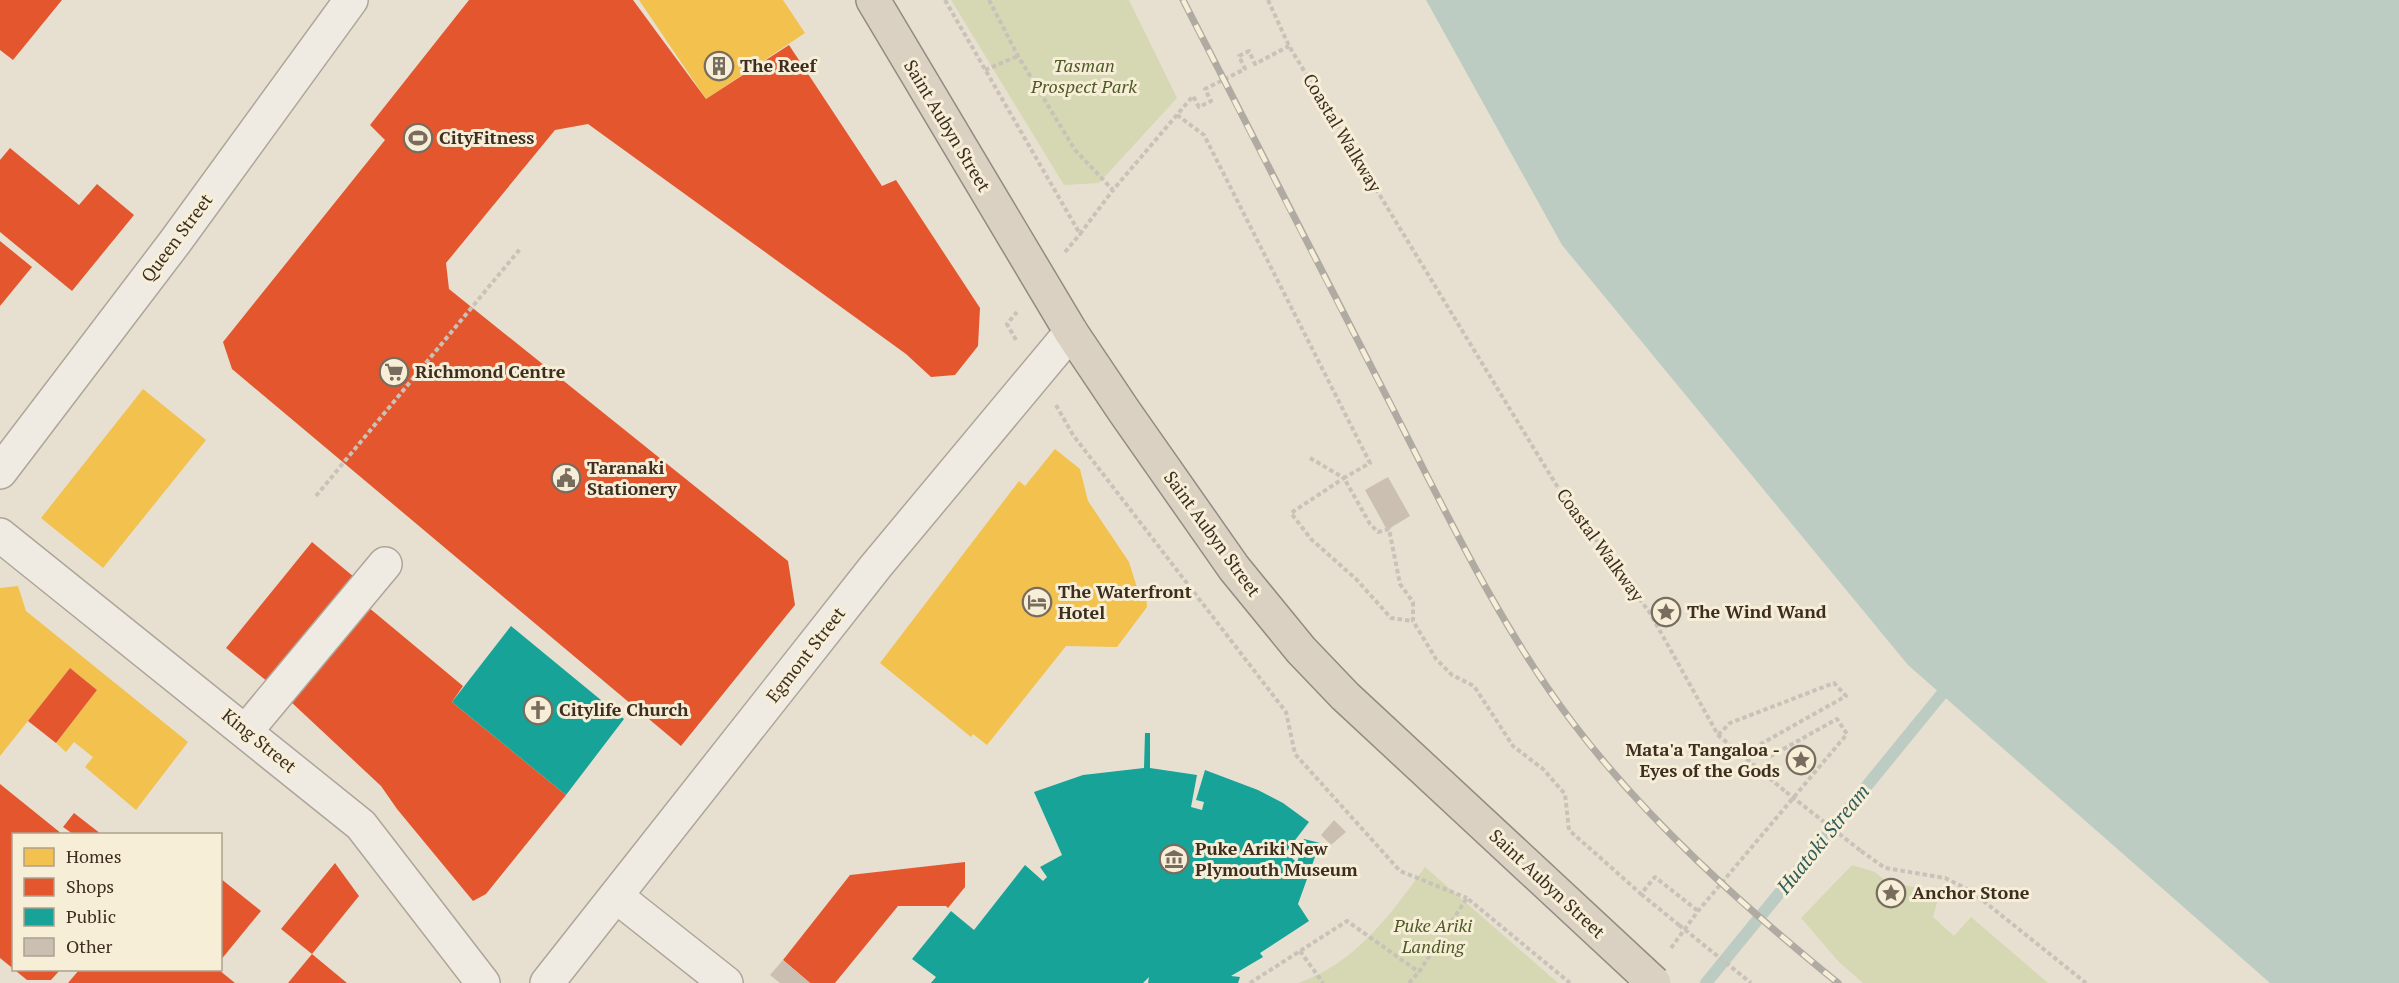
<svg xmlns="http://www.w3.org/2000/svg" width="2399" height="983" font-family="'PT Serif',serif">
<style>
.green{fill:#d6d7b3}
.water{fill:#bcccc2}
.homes{fill:#f2c14e}
.shops{fill:#e4572e}
.public{fill:#17a398}
.lines{fill:none;stroke-linecap:round;stroke-linejoin:round}
.stream{stroke:#bcccc2;stroke-width:12}
.building{fill:#cbbfb2}
.minor-casing{stroke:#ada599;stroke-width:36}
.highway-casing{stroke:#928b80;stroke-width:36}
.path{stroke:#c8c2b9;stroke-width:4;stroke-dasharray:4.5 3;stroke-linecap:butt}
.minor{stroke:#efebe3;stroke-width:33}
.highway{stroke:#dad1c2;stroke-width:33}
.rail-casing{stroke:#afaaa2;stroke-width:7}
.rail{stroke:#f7eed8;stroke-width:4.5;stroke-dasharray:14;stroke-linecap:butt}
.highway-bridge-casing{stroke:#928b80;stroke-width:36;stroke-linecap:butt}
.path-bridge{stroke:#c8c2b9;stroke-width:4;stroke-dasharray:4.5 3;stroke-linecap:butt}
.highway-bridge{stroke:#dad1c2;stroke-width:33}
.labels{text-anchor:middle;stroke-width:6;stroke-linejoin:round;paint-order:stroke}
.poi-label{font-size:18px;font-weight:bold;fill:#3d2e20;stroke:#f7eed8;text-anchor:start}
.park-label{font-size:18px;font-style:italic;fill:#4d5a26;stroke:#f7eed8}
.street-label{font-size:18px;fill:#3d2e20;stroke:#f7eed8}
.water-label{font-size:20px;font-style:italic;fill:#2f5d5a;stroke:#f7eed8}
</style>
<rect width="100%" height="100%" fill="#e7e0d1"/>
<!-- green -->
<g class="green">
<polygon points="951,0 1129,0 1177,98 1099,183 1064,185"/>
<polygon points="1852,865 1875,872 1887,882 1940,892 1933,917 1954,936 1971,917 2048,983 1863,983 1839,962 1801,918"/>
<path d="M 1425,867 L 1558,983 L 1298,983 C 1356,963 1390,915 1425,867 Z"/>
</g>
<!-- water -->
<polygon class="water" points="1426,0 2399,0 2399,983 2270,983 1908,665 1562,245"/>
<!-- homes -->
<g class="homes">
<polygon points="639,0 783,0 805,33 706,99"/>
<polygon points="143,389 206,440 103,568 41,518"/>
<polygon points="1055,449 1080,469 1088,501 1129,562 1140,597 1146,595 1147,607 1117,647 1066,646 987,745 973,734 971,737 880,663 1019,481 1025,486"/>
<polygon points="18,586 26,611 188,742 136,810 85,767 93,757 74,742 66,752 56,743 97,690 70,668 0,756 0,588"/>
</g>
<!-- shops -->
<g class="shops">
<polygon points="0,0 62,0 13,60 0,50"/>
<polygon points="469,0 633,0 706,99 789,45 882,186 896,180 980,308 978,346 955,375 931,377 906,354 588,124 555,130 446,263 449,289 788,561 795,605 681,746 232,369 223,342 385,140 370,125"/>
<polygon points="10,148 79,205 97,184 134,215 72,291 0,232 0,160"/>
<polygon points="0,241 32,267 0,306"/>
<polygon points="312,542 354,577 268,682 226,648"/>
<polygon points="368,607 463,686 452,702 566,795 486,894 473,901 397,809 381,786 290,701"/>
<polygon points="70,668 97,690 56,743 28,721"/>
<polygon points="0,784 62,834 14,834 14,970 60,970 51,980 27,980 0,958"/>
<polygon points="74,813 101,834 73,834 63,827"/>
<polygon points="965,862 965,887 948,908 946,906 898,906 835,983 810,983 783,960 850,875"/>
<polygon points="335,863 359,896 312,954 281,929"/>
<polygon points="220,878 261,911 220,961"/>
<polygon points="312,954 347,983 288,983"/>
<polygon points="79,970 219,970 235,983 68,983"/>
</g>
<!-- public -->
<g class="public">
<polygon points="511,626 624,719 566,795 452,702"/>
<polygon points="1145,733 1150,733 1150,768 1197,775 1191,807 1202,810 1204,802 1196,800 1205,770 1258,790 1283,803 1309,822 1286,852 1297,863 1304,839 1320,843 1298,904 1309,921 1260,953 1263,957 1231,976 1240,977 1238,983 1148,983 1149,977 1143,983 931,983 936,977 912,959 951,911 974,930 1025,865 1043,881 1047,877 1040,867 1062,855 1034,792 1083,775 1144,768"/>
</g>
<g class="lines">
<!-- stream -->
<polyline class="stream" points="1706,983 1941,695"/>
</g>
<!-- building -->
<g class="building">
<polygon points="1388,477 1410,516 1387,530 1365,490"/>
<polygon points="1334,820 1346,832 1331,845 1321,835"/>
<polygon points="783,960 810,983 780,983 770,975"/>
</g>
<g class="lines">
<!-- minor casing -->
<g class="minor-casing">
<g id="minor">
<polyline points="0,472 175,242 351,0"/>
<polyline points="0,535 361,825 483,983"/>
<polyline points="246,731 385,564"/>
<polyline points="616,896 726,983"/>
<polyline points="547,983 876,566 1071,332"/>
</g>
</g>
<!-- highway casing -->
<g class="highway-casing">
<polyline id="highway" points="873,0 1071,332 1124,411 1234,568 1301,650 1345,696 1641,971"/>
</g>
<!-- path -->
<g class="path">
<polyline points="945,0 1080,234 1113,190"/>
<polyline points="989,0 1018,56 1075,150 1113,190 1193,96 1199,107 1211,101 1205,89 1245,69 1239,56 1249,51 1255,64 1289,46"/>
<polyline points="1268,0 1289,46 1533,447 1562,494 1650,613 1718,735 1786,792"/>
<polyline points="985,70 1018,56"/>
<polyline points="1177,115 1204,135 1370,463 1344,478 1370,524 1378,532 1389,529 1400,584 1413,602 1413,621 1436,659 1452,675 1474,686 1513,746 1543,769 1565,794 1569,830 1641,894 1655,877 1698,911"/>
<polyline points="1065,252 1080,234"/>
<polyline points="1016,340 1007,324 1017,312"/>
<polyline points="1056,405 1073,435 1286,712 1295,754 1400,871 1467,898"/>
<polyline points="1310,458 1344,478 1291,513 1311,539 1356,579 1391,618 1413,621"/>
<polyline points="316,496 520,249"/>
<polyline points="1861,851 1885,868 1945,878 1971,891 2086,983"/>
<polyline points="1641,894 1679,925"/>
<polyline points="1671,948 1698,911 1847,734 1837,719 1769,757 1759,745 1846,696 1834,683 1730,723 1718,735"/>
<polyline points="1300,951 1323,983"/>
<polyline points="1250,983 1347,921 1419,972"/>
<polyline points="1409,983 1419,972 1467,898 1570,983"/>
</g>
<!-- minor -->
<use href="#minor" class="minor"/>
<!-- highway -->
<use href="#highway" class="highway"/>
<!-- rail casing -->
<g class="rail-casing">
<path id="rail" d="M 1183,0 C 1253,137 1323,274 1394,411 C 1449,518 1500,627 1573,723 C 1648,822 1742,905 1838,983"/>
</g>
<!-- rail -->
<use href="#rail" class="rail"/>
<!-- highway-bridge casing -->
<g class="highway-bridge-casing">
<polyline id="highway-bridge" points="1641,971 1654,983"/>
</g>
<!-- path-bridge -->
<g class="path-bridge">
<polyline points="1786,792 1861,851"/>
<polyline points="1679,925 1751,983"/>
</g>
<!-- highway-bridge -->
<use href="#highway-bridge" class="highway-bridge"/>
</g>
<!-- icons -->
<defs>
<g id="building-ring" transform="scale(1.5)"><circle r="9.5" fill="#f7eed8" stroke="#786c5e" stroke-width="1.5"/><path d="M-4-6H4V6H1V3H-1V6H-4ZM-2.5-4.3h1.7v1.8h-1.7ZM.8-4.3h1.7v1.8H.8ZM-2.5-1h1.7V.8h-1.7ZM.8-1h1.7V.8H.8Z" fill="#786c5e"/></g>
<g id="stadium-ring" transform="scale(1.5)"><circle r="9.5" fill="#f7eed8" stroke="#786c5e" stroke-width="1.5"/><path d="M0-5a6.5 5 0 1 0 0 10a6.5 5 0 1 0 0-10ZM-3.5-1.8h7v3.6h-7Z" fill="#786c5e"/></g>
<g id="supermarket-ring" transform="scale(1.5)"><circle r="9.5" fill="#f7eed8" stroke="#786c5e" stroke-width="1.5"/><path d="M-6-5.5h2.5l.6 2H6L4.5 2H-2.5L-4.4-4H-6ZM-1.5 3.2a1.3 1.3 0 1 0 .1 0ZM3 3.2a1.3 1.3 0 1 0 .1 0Z" fill="#786c5e"/></g>
<g id="civic-ring" transform="scale(1.5)"><circle r="9.5" fill="#f7eed8" stroke="#786c5e" stroke-width="1.5"/><path d="M-.6-6.5H3V-4.5H.6V-3L4-1V1h2V6H-6V1h2V-1L-.6-3ZM-1.2 2.5V6h2.4V2.5Z" fill="#786c5e"/></g>
<g id="hotel-ring" transform="scale(1.5)"><circle r="9.5" fill="#f7eed8" stroke="#786c5e" stroke-width="1.5"/><path d="M-6-4.5h1.5V1H6V5H4.5V3h-9V5H-6ZM-4 0a1.8 1.8 0 1 1 3.6 0ZM.5 0V-2.5h3Q6-2.5 6 0Z" fill="#786c5e"/></g>
<g id="sight-ring" transform="scale(1.5)"><circle r="9.5" fill="#f7eed8" stroke="#786c5e" stroke-width="1.5"/><path d="M0-6L1.8-2.2L6-1.7L2.9 1.2L3.7 5.4L0 3.3L-3.7 5.4L-2.9 1.2L-6-1.7L-1.8-2.2Z" fill="#786c5e"/></g>
<g id="church-ring" transform="scale(1.5)"><circle r="9.5" fill="#f7eed8" stroke="#786c5e" stroke-width="1.5"/><path d="M-1.2-6h2.4v3.5h3.3v2.4h-3.3V6h-2.4V-.1h-3.3v-2.4h3.3Z" fill="#786c5e"/></g>
<g id="museum-ring" transform="scale(1.5)"><circle r="9.5" fill="#f7eed8" stroke="#786c5e" stroke-width="1.5"/><path d="M0-6L6-3V-2H-6V-3ZM-5-1h2V3h-2ZM-1-1h2V3h-2ZM3-1h2V3H3ZM-6 4H6V6H-6Z" fill="#786c5e"/></g>
</defs>
<g fill-rule="evenodd">
<use href="#building-ring" x="719" y="66"/>
<use href="#stadium-ring" x="418" y="138"/>
<use href="#supermarket-ring" x="394" y="372"/>
<use href="#civic-ring" x="566" y="478"/>
<use href="#hotel-ring" x="1037" y="602"/>
<use href="#sight-ring" x="1666" y="612"/>
<use href="#church-ring" x="538" y="710"/>
<use href="#sight-ring" x="1801" y="760"/>
<use href="#museum-ring" x="1174" y="859"/>
<use href="#sight-ring" x="1891" y="893"/>
</g>
<g class="labels">
<!-- poi labels -->
<g class="poi-label">
<text x="740" y="72">The Reef</text>
<text x="439" y="144">CityFitness</text>
<text x="415" y="378">Richmond Centre</text>
<text x="587" y="474">Taranaki<tspan x="587" dy="21">Stationery</tspan></text>
<text x="1058" y="598">The Waterfront<tspan x="1058" dy="21">Hotel</tspan></text>
<text x="1687" y="618">The Wind Wand</text>
<text x="559" y="716">Citylife Church</text>
<text x="1780" y="756" text-anchor="end">Mata'a Tangaloa -<tspan x="1780" dy="21">Eyes of the Gods</tspan></text>
<text x="1195" y="855">Puke Ariki New<tspan x="1195" dy="21">Plymouth Museum</tspan></text>
<text x="1912" y="899">Anchor Stone</text>
</g>
<!-- park labels -->
<g class="park-label">
<text x="1084" y="72">Tasman<tspan x="1084" dy="21">Prospect Park</tspan></text>
<text x="1433" y="932">Puke Ariki<tspan x="1433" dy="21">Landing</tspan></text>
</g>
<!-- street labels -->
<g class="street-label">
<text transform="translate(947 126) rotate(59)" y="6">Saint Aubyn Street</text>
<text transform="translate(1342 133) rotate(59)" y="6">Coastal Walkway</text>
<text transform="translate(177 238) rotate(-53)" y="6">Queen Street</text>
<text transform="translate(1212 534) rotate(54)" y="6">Saint Aubyn Street</text>
<text transform="translate(1600 545) rotate(54)" y="6">Coastal Walkway</text>
<text transform="translate(806 655) rotate(-52)" y="6">Egmont Street</text>
<text transform="translate(259 741) rotate(39)" y="6">King Street</text>
<text transform="translate(1547 884) rotate(43)" y="6">Saint Aubyn Street</text>
</g>
<!-- water labels -->
<g class="water-label">
<text transform="translate(1823 839) rotate(-51)" y="7">Huatoki Stream</text>
</g>
</g>
<!-- legend -->
<rect x="12" y="833" width="210" height="138" fill="#f7eed8" stroke="#ada18e" stroke-width="1.5"/>
<rect x="24" y="848" width="30" height="18" fill="#f2c14e" stroke="#ada18e" stroke-width="1.5"/>
<text x="66" y="863" font-size="18" fill="#3d2e20">Homes</text>
<rect x="24" y="878" width="30" height="18" fill="#e4572e" stroke="#ada18e" stroke-width="1.5"/>
<text x="66" y="893" font-size="18" fill="#3d2e20">Shops</text>
<rect x="24" y="908" width="30" height="18" fill="#17a398" stroke="#ada18e" stroke-width="1.5"/>
<text x="66" y="923" font-size="18" fill="#3d2e20">Public</text>
<rect x="24" y="938" width="30" height="18" fill="#cbbfb2" stroke="#ada18e" stroke-width="1.5"/>
<text x="66" y="953" font-size="18" fill="#3d2e20">Other</text>
</svg>
